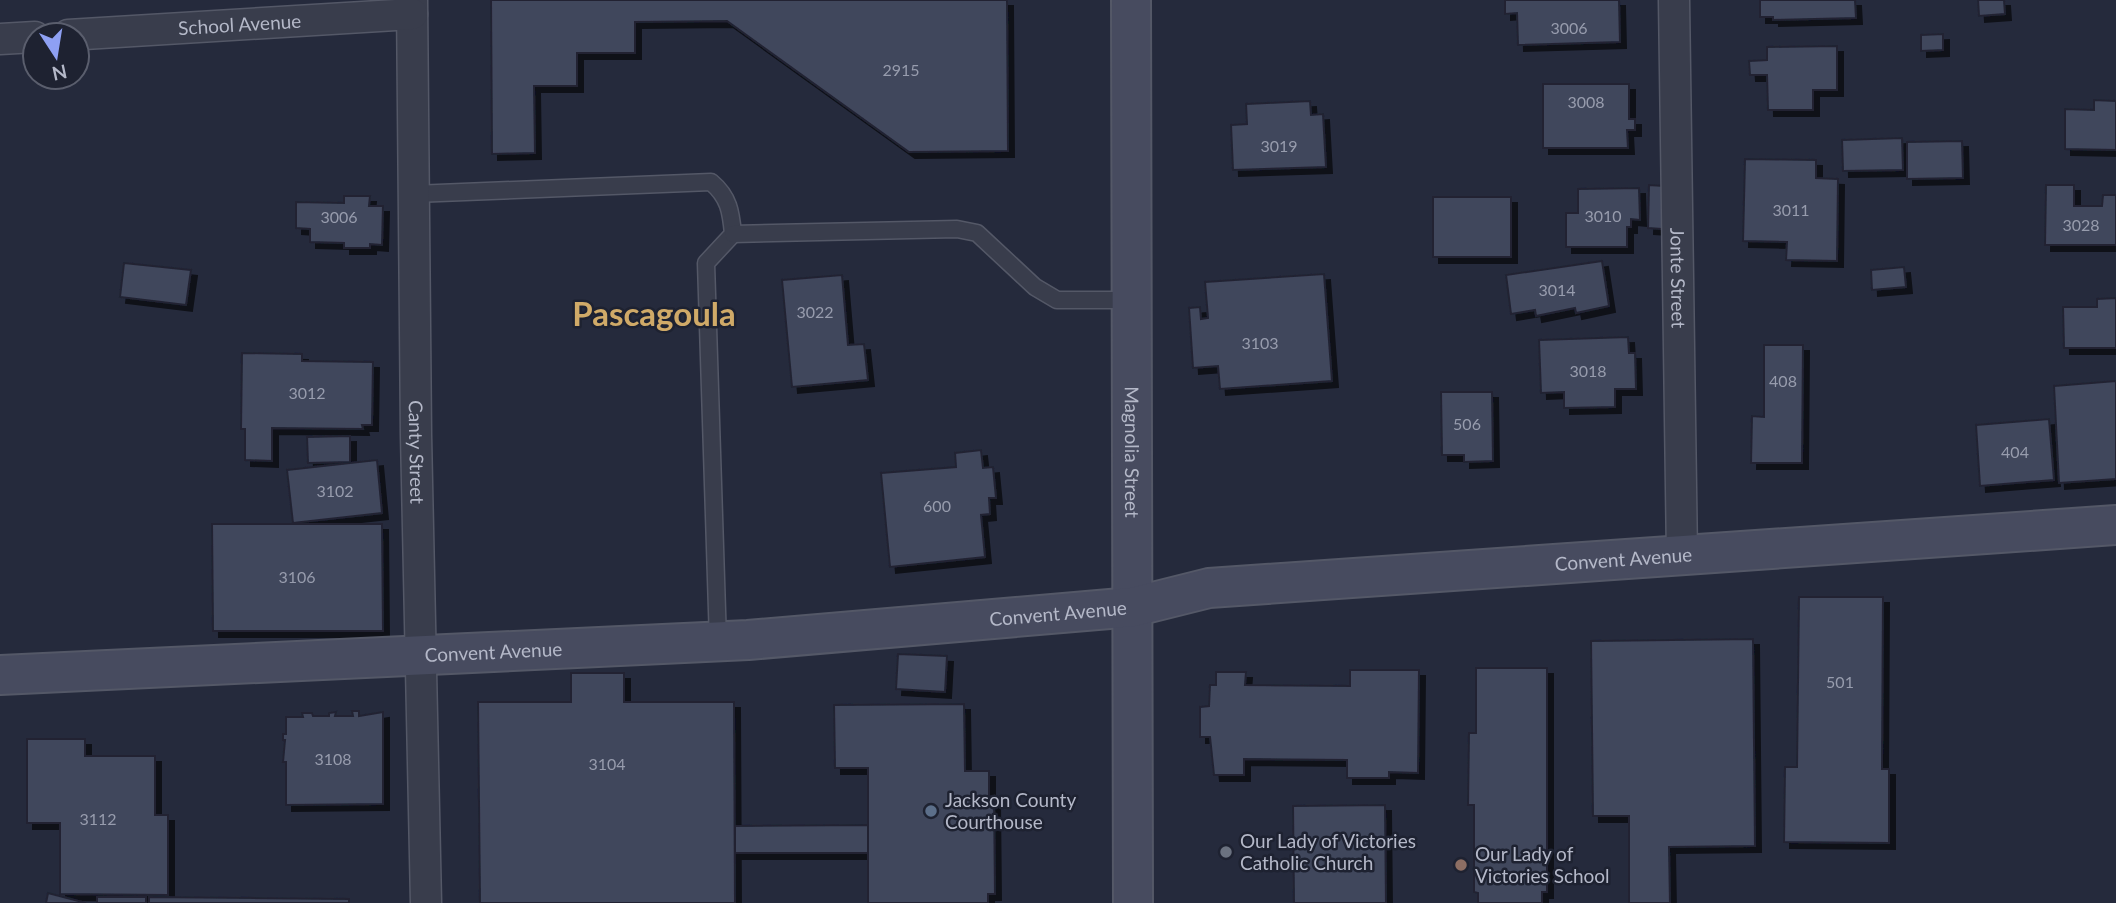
<svg xmlns="http://www.w3.org/2000/svg" width="2116" height="903" font-family="Lato,sans-serif">
<style>
.building{fill:#41465c;stroke:#202433;stroke-width:2;filter:url(#shadow)}
.lines{fill:none;stroke-linecap:round;stroke-linejoin:round}
.lane-casing{stroke:#545867;stroke-width:19}
.street-casing{stroke:#545867;stroke-width:33}
.secondary-casing{stroke:#545867;stroke-width:42}
.lane{stroke:#393d4c;stroke-width:16}
.street{stroke:#393d4c;stroke-width:30}
.secondary{stroke:#474b5f;stroke-width:38}
.service-dot{fill:#5c6f8a;stroke:#1e2231;stroke-width:2.5}
.worship-dot{fill:#6b7280;stroke:#1e2231;stroke-width:2.5}
.education-dot{fill:#8d6e63;stroke:#1e2231;stroke-width:2.5}
.labels{text-anchor:middle;stroke-width:5;stroke-linejoin:round;paint-order:stroke}
.number-label{font-size:16px;fill:#979cad}
.street-label{font-size:19px;fill:#b4b8c8;stroke:#1e2231}
.poi-label{font-size:19px;fill:#b4b8c8;stroke:#1e2231;text-anchor:start}
.town-label{font-size:33px;font-weight:bold;fill:#d0aa68;stroke:#1e2231}
</style>
<defs>
<filter id="shadow"><feDropShadow dx="6" dy="6" stdDeviation="0" flood-color="#0009"/></filter>
</defs>
<rect width="100%" height="100%" fill="#252a3c"/>
<!-- building -->
<g class="building">
<polygon points="491,0 1007,0 1008,151 909,152 727,21 635,22 635,53 577,53 577,86 534,86 535,153 492,154"/>
<polygon points="1505,0 1619,0 1620,42 1518,45 1517,13 1505,14"/>
<polygon points="1760,0 1855,0 1856,18 1773,20 1773,17 1760,17"/>
<polygon points="1978,0 2004,0 2005,14 1979,16"/>
<polygon points="1943,34 1943,50 1921,51 1921,35"/>
<polygon points="1837,46 1837,90 1813,90 1813,110 1768,110 1767,75 1750,75 1749,61 1767,60 1767,47"/>
<polygon points="1543,84 1629,84 1629,119 1635,119 1635,130 1627,130 1628,148 1543,148"/>
<polygon points="2094,100 2116,101 2116,150 2065,149 2065,109 2094,110"/>
<polygon points="1310,101 1311,115 1323,114 1326,167 1233,170 1231,125 1247,124 1246,104"/>
<polygon points="1902,138 1903,170 1843,171 1842,140"/>
<polygon points="1962,141 1963,178 1907,179 1907,142"/>
<polygon points="1745,159 1816,160 1816,178 1838,179 1837,261 1786,260 1787,242 1743,241"/>
<polygon points="1649,185 1664,186 1662,229 1648,228"/>
<polygon points="2046,185 2074,185 2074,206 2102,206 2103,195 2116,195 2116,245 2045,245"/>
<polygon points="1639,188 1640,220 1631,219 1631,227 1627,227 1627,247 1566,247 1566,213 1578,213 1578,189"/>
<polygon points="344,196 370,196 369,206 383,206 382,245 370,244 370,248 344,248 344,243 310,242 310,229 296,228 296,202 344,203"/>
<rect x="1433" y="197" width="78" height="60"/>
<polygon points="1602,261 1609,306 1576,313 1575,308 1536,316 1535,310 1511,314 1506,275"/>
<polygon points="124,263 191,270 186,305 120,297"/>
<polygon points="1904,267 1906,287 1872,290 1871,270"/>
<polygon points="1324,274 1332,381 1220,389 1218,366 1193,368 1189,308 1200,307 1201,319 1208,318 1205,282"/>
<polygon points="842,275 848,345 864,344 868,380 792,387 782,280"/>
<polygon points="2116,298 2116,348 2064,348 2063,307 2097,307 2097,299"/>
<polygon points="1628,337 1629,353 1635,353 1636,389 1615,389 1615,407 1564,408 1564,392 1541,393 1539,340"/>
<polygon points="1764,345 1803,345 1802,463 1751,463 1752,416 1764,417"/>
<polygon points="242,353 302,354 302,361 373,362 372,425 362,425 363,429 272,428 272,461 245,460 245,429 241,429"/>
<polygon points="2116,381 2116,479 2059,483 2054,386"/>
<polygon points="1441,392 1492,392 1493,461 1464,462 1464,455 1442,455"/>
<polygon points="2049,419 2054,480 1980,486 1976,425"/>
<polygon points="350,436 350,462 308,463 307,437"/>
<polygon points="981,450 983,468 993,467 996,498 989,498 990,514 981,515 985,557 890,567 881,473 956,467 955,453"/>
<polygon points="377,460 382,513 293,523 287,470"/>
<polygon points="212,524 382,524 383,631 213,631"/>
<polygon points="1799,597 1883,597 1882,769 1889,769 1889,843 1784,842 1785,767 1797,767"/>
<polygon points="1753,639 1755,846 1669,847 1670,903 1629,903 1629,816 1593,816 1591,641"/>
<polygon points="898,654 947,656 945,692 896,689"/>
<polygon points="1476,668 1547,668 1547,892 1542,892 1542,903 1478,903 1478,893 1474,892 1474,805 1468,805 1469,733 1476,733"/>
<polygon points="1350,670 1419,670 1418,773 1389,772 1389,778 1347,778 1347,760 1244,759 1244,775 1214,775 1210,737 1200,737 1200,707 1209,706 1210,685 1216,685 1216,672 1246,672 1245,685 1350,686"/>
<polygon points="571,673 624,673 624,702 734,702 735,903 480,903 478,702 571,702"/>
<polygon points="964,704 965,771 989,771 989,797 994,796 995,894 988,894 988,903 868,903 868,768 835,768 834,705"/>
<polygon points="352,711 359,711 359,716 383,712 383,804 286,805 286,762 283,762 285,740 283,740 283,734 286,734 286,717 303,717 302,713 312,713 313,716 329,716 329,713 336,712 335,716 353,716"/>
<polygon points="27,739 85,739 85,756 155,756 155,815 168,815 168,895 60,894 60,823 27,823"/>
<polygon points="1385,805 1386,903 1294,903 1293,806"/>
<polygon points="868,825 868,853 735,853 735,826"/>
<polygon points="48,893 86,903 46,903"/>
<rect x="97" y="897" width="49" height="6"/>
<polygon points="149,897 349,899 349,903 149,903"/>
</g>
<g class="lines">
<!-- lane casing -->
<g class="lane-casing">
<g id="lane">
<path d="M 414,194 L 711,182 C 729,197 731,212 733,234 L 706,263 L 718,642"/>
<polyline points="733,234 957,229 977,233 1035,287 1057,300 1132,300"/>
</g>
</g>
<!-- street casing -->
<g class="street-casing">
<g id="street">
<path id="s1" d="M 412,0 L 416,435 L 426,903"/>
<path id="s2" d="M 1674,0 L 1682,557"/>
<path id="s3" d="M 68,35 L 412,14"/>
<polyline points="0,39 35,37"/>
</g>
</g>
<!-- secondary casing -->
<g class="secondary-casing">
<g id="secondary">
<path id="s4" d="M 1131,0 L 1133,903"/>
<path id="s5" d="M 0,675 L 748,640 L 1133,607 L 1209,588 L 2116,525"/>
</g>
</g>
<!-- lane -->
<use href="#lane" class="lane"/>
<!-- street -->
<use href="#street" class="street"/>
<!-- secondary -->
<use href="#secondary" class="secondary"/>
</g>
<!-- markers -->
<circle class="service-dot" cx="931" cy="811" r="7"/>
<circle class="worship-dot" cx="1226" cy="852" r="7"/>
<circle class="education-dot" cx="1461" cy="865" r="7"/>
<g class="labels">
<!-- number labels -->
<g class="number-label">
<text x="1569" y="34">3006</text>
<text x="901" y="76">2915</text>
<text x="1586" y="108">3008</text>
<text x="1279" y="152">3019</text>
<text x="1791" y="216">3011</text>
<text x="1603" y="222">3010</text>
<text x="339" y="223">3006</text>
<text x="2081" y="231">3028</text>
<text x="1557" y="296">3014</text>
<text x="815" y="318">3022</text>
<text x="1260" y="349">3103</text>
<text x="1588" y="377">3018</text>
<text x="1783" y="387">408</text>
<text x="307" y="399">3012</text>
<text x="1467" y="430">506</text>
<text x="2015" y="458">404</text>
<text x="335" y="497">3102</text>
<text x="937" y="512">600</text>
<text x="297" y="583">3106</text>
<text x="1840" y="688">501</text>
<text x="333" y="765">3108</text>
<text x="607" y="770">3104</text>
<text x="98" y="825">3112</text>
</g>
<!-- street labels -->
<g class="street-label">
<text dy="7" stroke="none"><textPath href="#s3" startOffset="172">School Avenue</textPath></text>
<text dy="7" stroke="none"><textPath href="#s2" startOffset="278">Jonte Street</textPath></text>
<text dy="7" stroke="none"><textPath href="#s4" startOffset="452">Magnolia Street</textPath></text>
<text dy="7" stroke="none"><textPath href="#s1" startOffset="452">Canty Street</textPath></text>
<text dy="7" stroke="none"><textPath href="#s5" startOffset="1629">Convent Avenue</textPath></text>
<text dy="7" stroke="none"><textPath href="#s5" startOffset="1060">Convent Avenue</textPath></text>
<text dy="7" stroke="none"><textPath href="#s5" startOffset="494">Convent Avenue</textPath></text>
</g>
<!-- poi labels -->
<g class="poi-label">
<text x="945" y="807">Jackson County<tspan x="945" dy="22">Courthouse</tspan></text>
<text x="1240" y="848">Our Lady of Victories<tspan x="1240" dy="22">Catholic Church</tspan></text>
<text x="1475" y="861">Our Lady of<tspan x="1475" dy="22">Victories School</tspan></text>
</g>
<!-- town labels -->
<g class="town-label">
<text x="654" y="326">Pascagoula</text>
</g>
</g>
<!-- north arrow -->
<g transform="translate(56 56) rotate(168)"><circle r="33" fill="#1e2231" stroke="#5a5e6d" stroke-width="2"/>
<path d="M0-5L12 26L0 18L-12 26Z" fill="#8ea0f3"/>
<text y="-10" font-size="19" font-weight="bold" text-anchor="middle" fill="#b4b8c8">N</text>
</g>
</svg>
